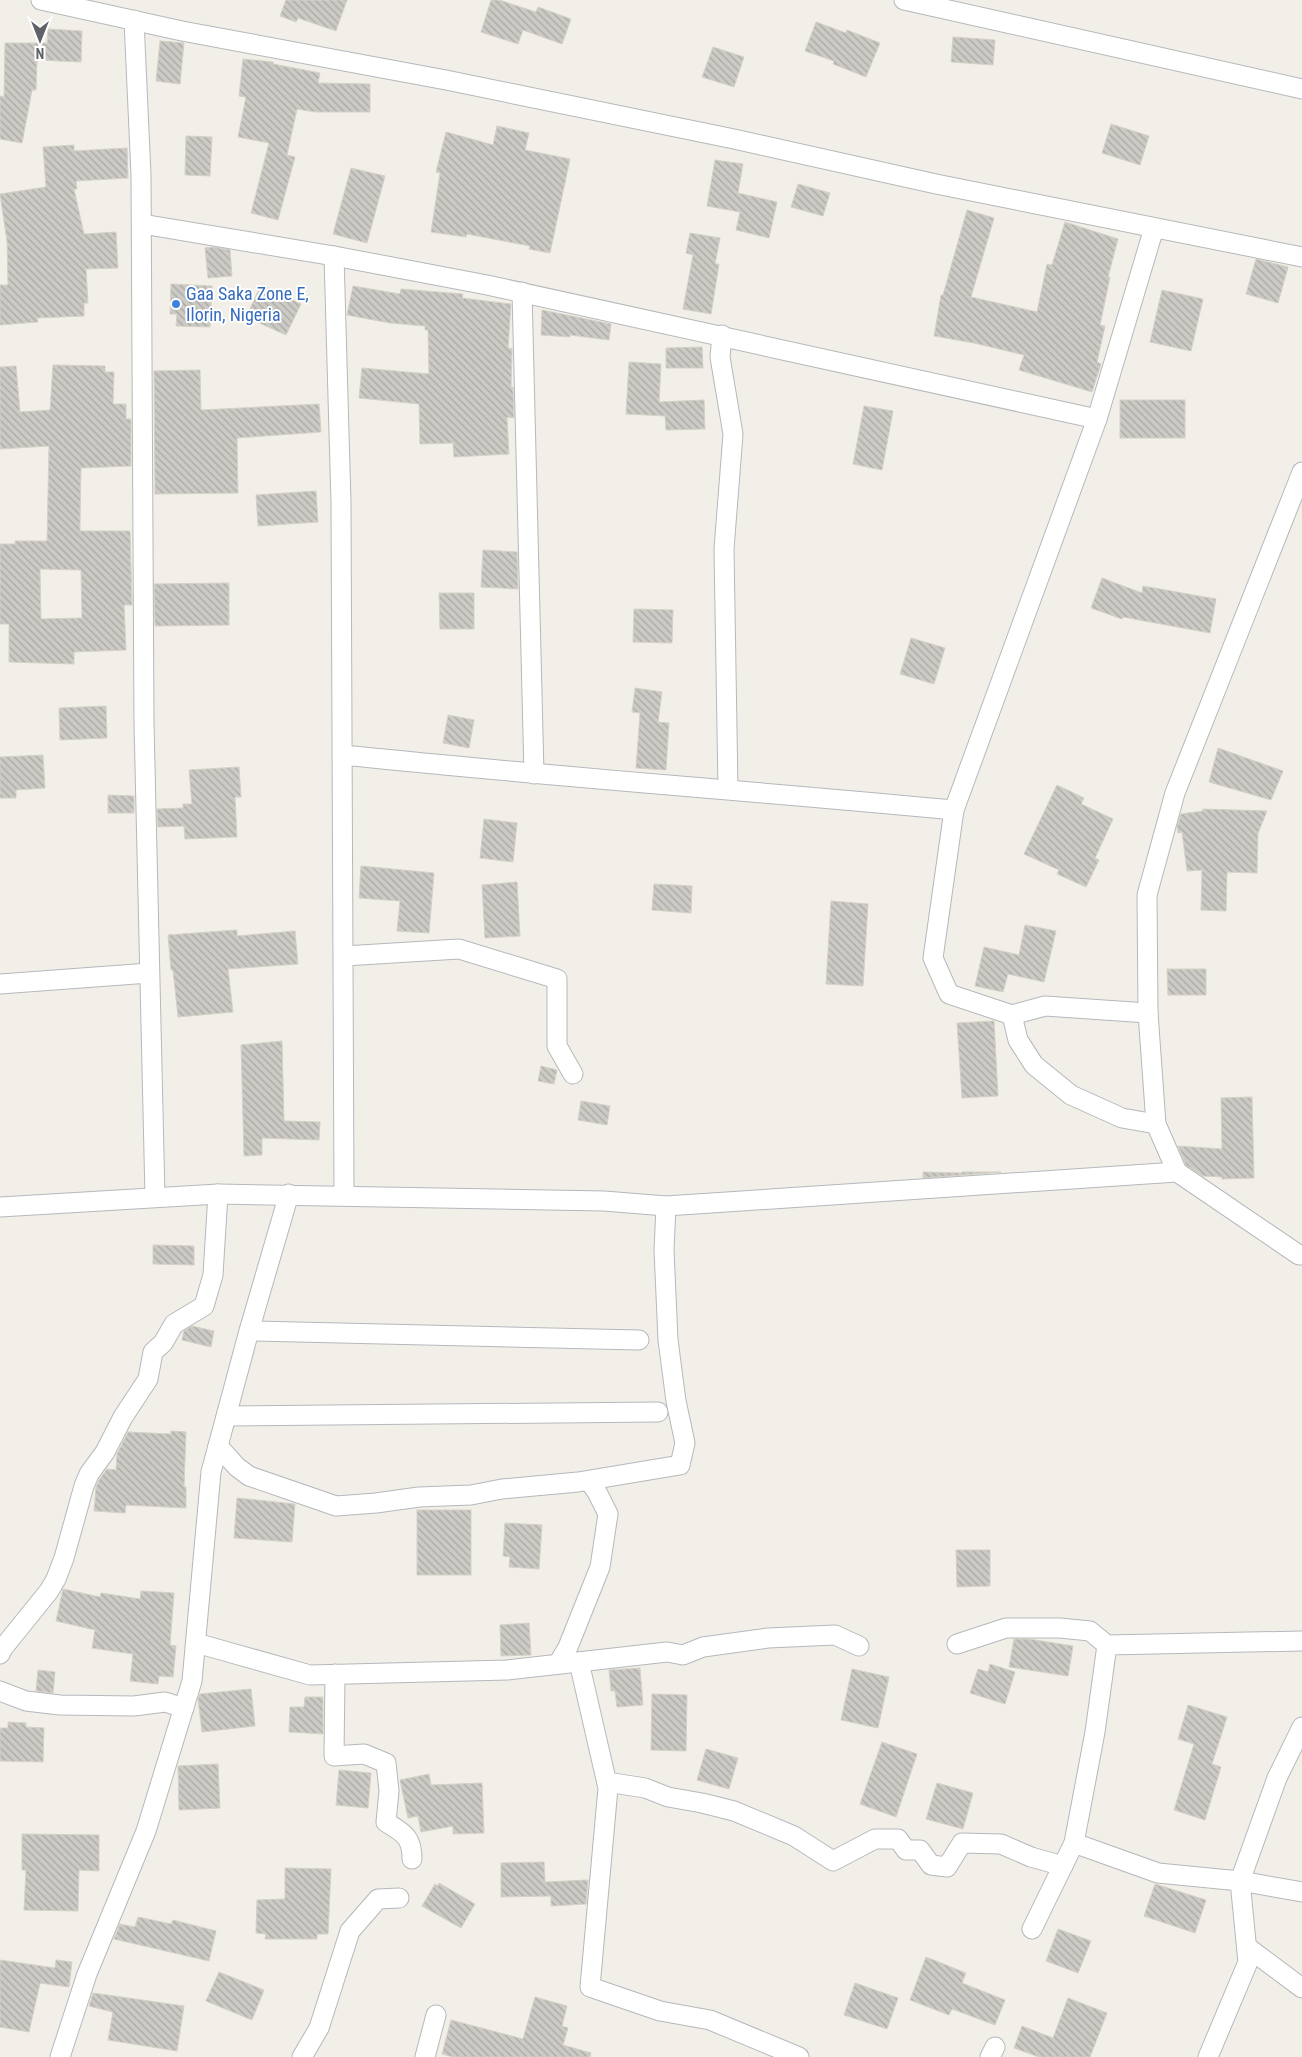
<svg xmlns="http://www.w3.org/2000/svg" width="1302" height="2057" font-family="'Roboto Condensed',sans-serif">
<style>
.building{fill:url(#building-back-hatch);stroke:#d6d1c6;fill-rule:evenodd}
.lines{fill:none;stroke-linecap:round;stroke-linejoin:round}
.minor-casing{stroke:#b5b8bc;stroke-width:21}
.minor{stroke:#fff;stroke-width:19}
.shop-dot{fill:#3f7fe0;stroke:#fff;stroke-width:2}
.labels{text-anchor:middle;stroke-width:4;stroke-linejoin:round;paint-order:stroke}
.shop-label{font-size:18px;fill:#366cbe;stroke:#fff;text-anchor:start}
</style>
<defs>
<pattern id="building-back-hatch" width="6" height="6" patternUnits="userSpaceOnUse" patternTransform="scale(1.25)"><rect width="6" height="6" fill="#cccac5"/><path d="M-1 5l2 2M0 0l6 6M5-1l2 2" fill="none" stroke="#a9a8a4"/></pattern>
</defs>
<rect width="100%" height="100%" fill="#f1efe8"/>
<!-- building -->
<g class="building">
<polygon points="286,0 347,0 336,31 298,18 296,22 280,16"/>
<polygon points="491,0 499,0 536,12 538,7 571,19 562,44 523,30 518,44 481,32"/>
<polygon points="816,22 846,33 847,30 880,43 866,77 833,64 834,61 805,51"/>
<polygon points="48,29 82,31 81,62 37,60 36,90 32,90 22,143 0,139 0,96 4,97 5,43 47,43"/>
<polygon points="953,37 995,40 993,65 951,62"/>
<polygon points="160,41 184,43 180,84 156,81"/>
<polygon points="713,47 744,57 734,87 702,77"/>
<polygon points="243,59 273,62 273,64 320,73 318,83 370,84 370,112 315,112 297,109 287,155 295,157 278,220 251,213 269,143 238,137 246,97 239,96"/>
<polygon points="1111,124 1149,136 1140,165 1102,153"/>
<polygon points="497,126 529,133 525,150 570,159 550,253 529,249 530,246 467,234 466,237 431,232 440,173 436,172 446,132 493,145"/>
<polygon points="186,136 212,137 210,176 185,175"/>
<polygon points="74,145 74,151 127,148 128,178 76,181 77,189 74,189 84,234 116,232 118,268 86,269 88,303 84,303 84,316 37,318 38,322 0,325 0,285 8,285 7,241 0,194 46,187 43,147"/>
<polygon points="715,160 743,164 738,193 777,202 769,238 736,230 740,212 707,206"/>
<polygon points="351,168 385,176 367,243 333,234"/>
<polygon points="798,184 830,193 823,216 791,207"/>
<polygon points="967,210 994,218 971,297 1037,312 1047,264 1052,265 1065,222 1118,239 1108,277 1110,277 1100,325 1105,326 1097,362 1101,364 1092,392 1019,370 1024,355 974,343 934,336 941,295 943,295"/>
<polygon points="690,233 720,238 715,264 719,264 711,314 683,309 693,255 686,253"/>
<polygon points="213,247 230,250 232,276 208,278 205,248"/>
<polygon points="1256,259 1288,267 1278,303 1246,294"/>
<polygon points="171,284 212,286 210,327 176,326 177,314 170,314"/>
<polygon points="261,285 301,304 286,335 246,317"/>
<polygon points="353,286 400,294 401,289 463,294 462,298 511,304 508,348 512,349 511,387 513,387 514,418 507,417 509,454 454,457 453,443 420,444 419,404 359,398 362,368 429,374 428,330 425,330 425,326 390,323 347,315"/>
<polygon points="1162,290 1203,299 1191,351 1150,342"/>
<polygon points="542,310 611,324 609,340 570,335 570,337 541,335"/>
<polygon points="702,347 703,368 666,368 666,348"/>
<polygon points="629,362 661,364 659,402 704,400 705,429 666,430 665,416 626,414"/>
<path d="M 53,365 L 105,366 L 105,372 L 114,372 L 113,404 L 126,404 L 126,419 L 131,419 L 131,466 L 81,468 L 80,523 L 80,531 L 130,531 L 132,605 L 124,605 L 126,650 L 74,652 L 74,664 L 9,662 L 9,624 L 0,624 L 0,544 L 15,544 L 15,541 L 47,541 L 49,446 L 0,449 L 0,367 L 16,366 L 20,412 L 50,410 ZM 40,569 L 81,570 L 82,618 L 41,619 Z"/>
<polygon points="200,370 201,410 319,404 321,432 237,438 238,493 155,494 154,371"/>
<rect x="1120" y="400" width="65" height="38"/>
<polygon points="864,406 893,411 882,470 853,464"/>
<polygon points="316,491 318,522 258,526 256,495"/>
<polygon points="483,550 517,552 518,589 481,587"/>
<polygon points="1102,578 1142,593 1143,586 1216,599 1210,633 1123,617 1122,619 1091,608"/>
<polygon points="229,583 229,625 155,626 154,584"/>
<polygon points="439,593 474,593 474,629 440,629"/>
<polygon points="634,609 673,610 672,643 633,642"/>
<polygon points="911,638 945,648 934,684 900,674"/>
<polygon points="635,688 662,692 658,722 669,723 666,770 636,768 640,713 632,712"/>
<polygon points="106,706 107,738 60,740 59,708"/>
<polygon points="448,715 474,720 469,748 443,743"/>
<polygon points="1218,748 1283,771 1271,800 1209,782"/>
<polygon points="43,755 45,788 16,790 16,798 0,798 0,757"/>
<polygon points="239,767 241,797 235,797 237,837 185,839 184,826 158,827 157,809 183,808 183,804 192,804 189,770"/>
<polygon points="1057,785 1084,798 1081,804 1113,819 1095,858 1099,860 1086,887 1057,874 1059,870 1024,854"/>
<polygon points="108,795 134,796 134,813 108,813"/>
<polygon points="1203,809 1267,811 1258,833 1257,873 1227,872 1226,911 1201,910 1202,870 1187,871 1182,832 1178,833 1177,827 1181,814 1203,811"/>
<polygon points="484,819 517,823 513,862 480,858"/>
<polygon points="361,866 434,873 429,933 397,931 400,901 359,898"/>
<polygon points="517,882 520,936 485,938 482,885"/>
<polygon points="654,884 692,886 691,913 652,910"/>
<polygon points="831,901 868,904 863,986 826,984"/>
<polygon points="1025,925 1056,931 1044,982 1008,974 1003,992 975,986 984,947 1019,955"/>
<polygon points="237,930 237,936 295,931 298,964 228,969 233,1012 178,1017 173,970 171,970 168,935"/>
<polygon points="1167,969 1206,969 1206,995 1168,995"/>
<polygon points="994,1021 998,1096 962,1098 957,1023"/>
<polygon points="282,1041 284,1121 320,1122 319,1140 262,1138 262,1155 244,1156 241,1045"/>
<polygon points="541,1066 557,1070 554,1084 538,1081"/>
<polygon points="1252,1097 1254,1178 1222,1179 1222,1177 1203,1176 1186,1165 1178,1146 1222,1149 1221,1098"/>
<polygon points="581,1101 610,1106 607,1125 578,1120"/>
<polygon points="923,1172 962,1173 962,1172 1001,1172 923,1178"/>
<polygon points="153,1245 194,1246 194,1265 153,1264"/>
<polygon points="192,1326 214,1331 211,1347 182,1340 184,1331"/>
<polygon points="171,1431 186,1432 184,1487 186,1487 186,1508 126,1505 125,1513 94,1511 96,1487 99,1480 107,1469 116,1470 117,1454 128,1432 171,1434"/>
<polygon points="237,1498 295,1504 292,1542 234,1538"/>
<rect x="417" y="1510" width="54" height="65"/>
<polygon points="505,1523 542,1525 539,1569 509,1567 510,1557 503,1556"/>
<polygon points="956,1550 990,1550 990,1586 957,1587"/>
<polygon points="63,1589 100,1597 101,1593 140,1599 141,1591 174,1593 170,1645 176,1646 173,1677 159,1676 158,1684 130,1681 133,1654 92,1648 95,1630 56,1621"/>
<polygon points="529,1623 531,1655 501,1656 500,1625"/>
<polygon points="1014,1639 1029,1639 1073,1646 1068,1676 1009,1667"/>
<polygon points="990,1664 1015,1672 1005,1704 970,1693 978,1669 988,1672"/>
<polygon points="640,1668 643,1705 617,1707 615,1691 611,1691 609,1670"/>
<polygon points="852,1669 889,1677 878,1728 841,1720"/>
<polygon points="38,1670 55,1672 53,1693 36,1691"/>
<polygon points="251,1689 255,1726 202,1732 198,1699 200,1694"/>
<polygon points="652,1694 687,1695 686,1751 651,1750"/>
<polygon points="305,1697 323,1697 323,1734 289,1732 290,1707 304,1707"/>
<polygon points="1188,1705 1227,1717 1212,1764 1221,1767 1205,1820 1174,1810 1194,1744 1178,1739"/>
<polygon points="8,1722 26,1723 26,1727 44,1728 43,1762 0,1761 0,1728 8,1728"/>
<polygon points="882,1742 917,1754 896,1817 860,1804"/>
<polygon points="706,1749 738,1758 729,1789 697,1780"/>
<polygon points="218,1764 220,1808 179,1810 178,1766"/>
<polygon points="339,1770 371,1773 368,1808 336,1805"/>
<polygon points="429,1774 431,1785 482,1783 484,1833 453,1834 453,1826 421,1832 418,1816 408,1818 400,1780"/>
<polygon points="937,1783 973,1793 963,1829 926,1819"/>
<polygon points="22,1834 99,1835 99,1871 79,1870 78,1911 24,1910 26,1870 22,1870"/>
<polygon points="544,1862 545,1882 588,1880 586,1904 551,1906 551,1896 501,1897 501,1863"/>
<polygon points="285,1868 331,1869 328,1934 317,1934 317,1939 265,1939 266,1934 256,1933 257,1900 285,1899"/>
<polygon points="439,1883 475,1904 461,1928 422,1906 435,1884 438,1886"/>
<polygon points="1155,1884 1206,1900 1195,1933 1144,1916"/>
<polygon points="138,1917 171,1924 173,1920 216,1931 209,1961 114,1939 120,1924 135,1927"/>
<polygon points="1058,1929 1091,1941 1078,1973 1046,1961"/>
<polygon points="926,1957 966,1973 962,1983 1005,2000 995,2025 952,2009 949,2015 910,2000"/>
<polygon points="0,1960 55,1968 56,1960 72,1962 69,1987 40,1983 29,2032 0,2027"/>
<polygon points="219,1972 264,1990 252,2020 206,2001"/>
<polygon points="855,1983 898,1998 887,2029 844,2015"/>
<polygon points="93,1993 184,2006 177,2051 108,2040 113,2012 89,2006"/>
<polygon points="535,1997 567,2006 562,2026 568,2028 563,2045 591,2053 590,2057 453,2057 442,2054 451,2020 523,2039"/>
<polygon points="1068,1998 1107,2013 1090,2057 1039,2057 1014,2048 1022,2026 1053,2038"/>
</g>
<g class="lines">
<!-- minor casing -->
<g class="minor-casing">
<g id="minor">
<polyline points="41,0 182,31 446,80 734,139 936,184 1302,257"/>
<polyline points="904,0 1302,89"/>
<polyline points="134,20 141,175 144,723 155,1197"/>
<polyline points="142,224 334,256 487,285 1097,419 1154,228"/>
<polyline points="334,256 341,503 344,1194"/>
<polyline points="522,292 534,774"/>
<polyline points="722,335 720,357 733,434 724,549 728,789"/>
<path d="M 343,757 L 354,756 C 554,777 754,791 954,810 L 1097,419"/>
<polyline points="954,810 933,958 949,994 1012,1015 1018,1040 1034,1065 1071,1095 1122,1118 1156,1124"/>
<polyline points="344,956 459,949 557,979 557,1046 573,1074"/>
<polyline points="0,984 149,973"/>
<polyline points="1012,1015 1045,1006 1148,1013"/>
<polyline points="1177,1172 1156,1124 1148,1013 1147,895 1175,793 1302,472"/>
<polyline points="0,1207 218,1194 604,1201 666,1206 1177,1172 1299,1255 1302,1255"/>
<polyline points="249,1331 639,1340"/>
<polyline points="226,1416 658,1412"/>
<polyline points="218,1446 237,1467 249,1476 336,1506 376,1503 419,1497 471,1495 502,1489 578,1482 680,1465 685,1443 676,1401 668,1340 664,1250 666,1206"/>
<polyline points="196,1643 310,1675 507,1670 667,1652 683,1655 703,1647 768,1638 835,1635 859,1646"/>
<polyline points="957,1644 1006,1628 1060,1628 1090,1631 1107,1645"/>
<polyline points="0,1654 3,1648 49,1591 56,1579 64,1558 84,1486 89,1474 105,1452 123,1417 148,1379 153,1352 163,1343 174,1324 204,1306 213,1275 218,1194"/>
<polyline points="579,1662 608,1788 590,1987 660,2011 710,2020 799,2057"/>
<polyline points="558,1664 568,1647 600,1567 608,1514 597,1492 589,1481"/>
<path d="M 335,1674 L 334,1756 L 364,1754 L 386,1763 L 389,1791 L 386,1822 C 403,1833 412,1836 412,1859"/>
<polyline points="0,1691 26,1701 60,1705 134,1706 165,1702 184,1708"/>
<polyline points="1302,1727 1277,1778 1240,1881 1302,1892"/>
<polyline points="607,1782 645,1788 668,1797 702,1803 734,1811 794,1836 833,1861 875,1839 898,1839 906,1850 920,1850 931,1865 947,1867 962,1843 1001,1844 1031,1857 1063,1866"/>
<polyline points="1074,1843 1095,1732 1107,1645 1302,1641"/>
<polyline points="1032,1929 1074,1843 1158,1873 1240,1881 1248,1962 1208,2057"/>
<polyline points="1247,1947 1302,1988"/>
<polyline points="60,2057 87,1974 146,1831 192,1681 211,1472 249,1331 289,1194"/>
<polyline points="302,2057 319,2028 350,1931 378,1899 399,1898"/>
<polyline points="425,2057 436,2015"/>
<polyline points="990,2057 995,2047"/>
</g>
</g>
<!-- minor -->
<use href="#minor" class="minor"/>
</g>
<!-- markers -->
<circle class="shop-dot" cx="176" cy="304" r="5"/>
<g class="labels">
<!-- shop labels -->
<g class="shop-label">
<text x="186" y="300">Gaa Saka Zone E,<tspan x="186" dy="21">Ilorin, Nigeria</tspan></text>
</g>
</g>
<!-- north arrow -->
<g transform="translate(40 40) rotate(180)" stroke="#ffffff" stroke-width="4" paint-order="stroke">
<path d="M0-4L9 19L0 12L-9 19Z" fill="#5f6368"/>
<text y="-8" font-size="14" font-weight="bold" text-anchor="middle" fill="#5f6368">N</text>
</g>
</svg>
